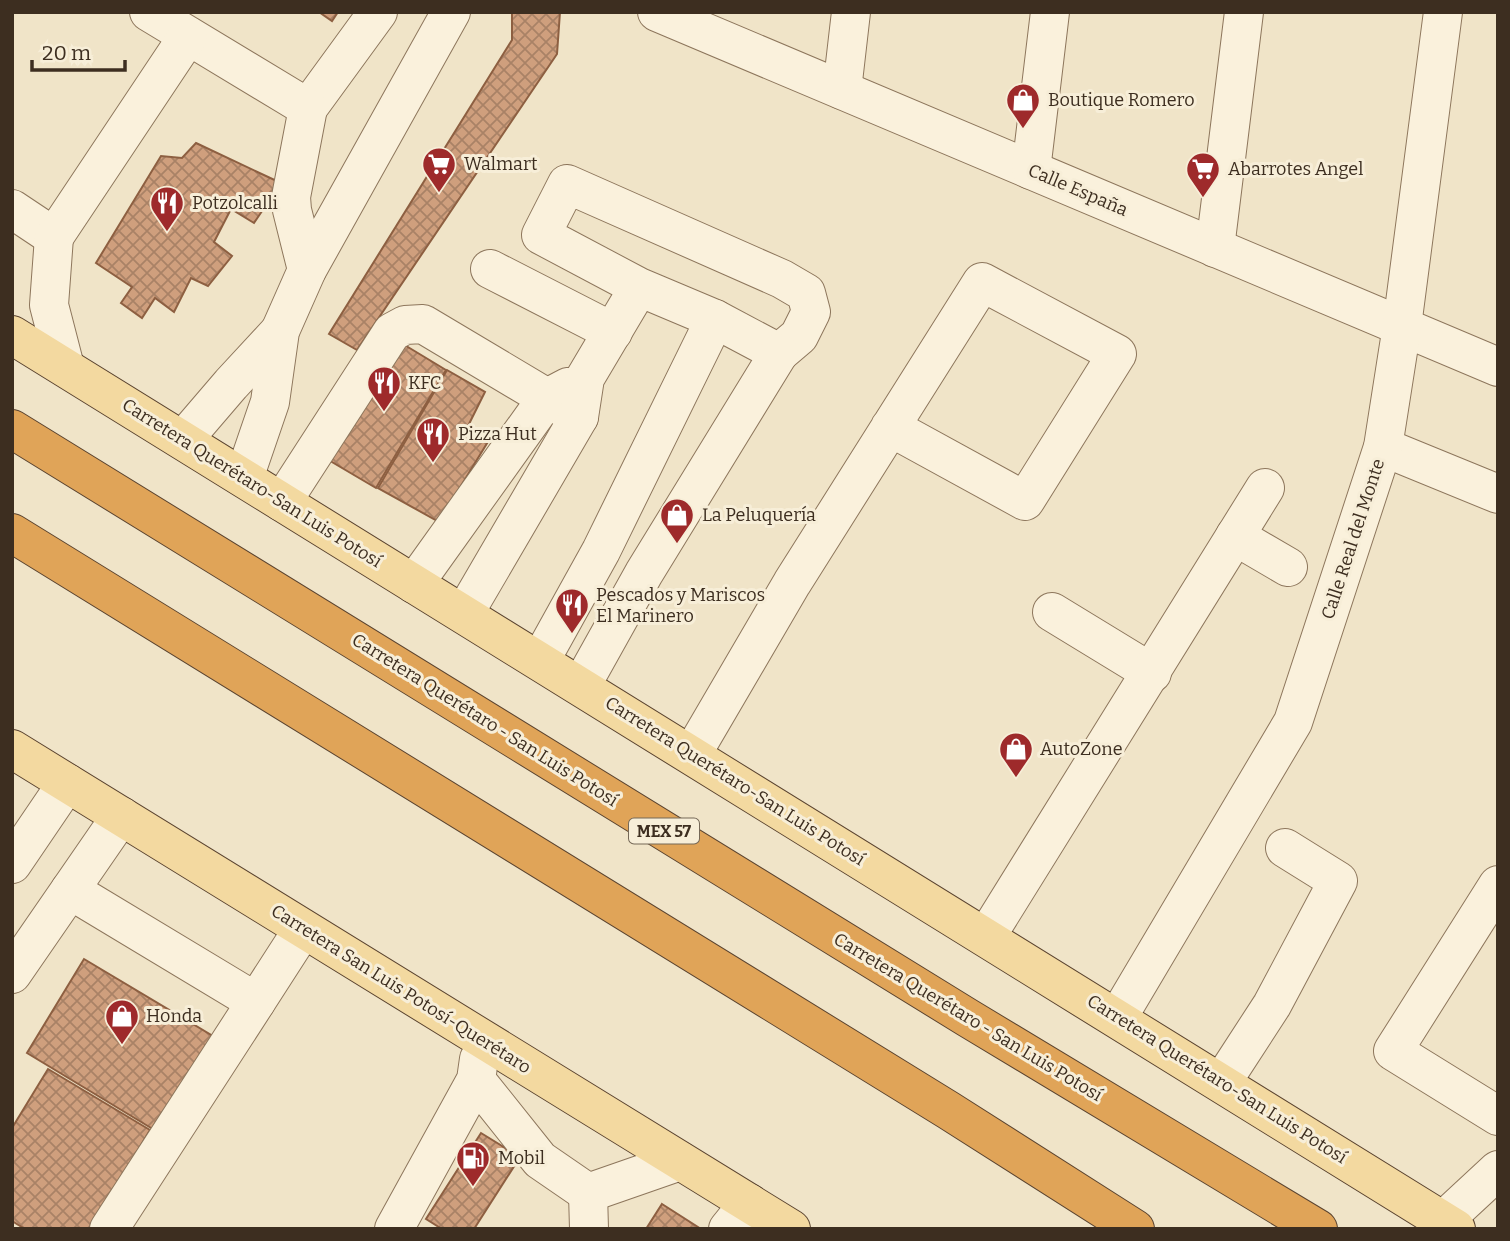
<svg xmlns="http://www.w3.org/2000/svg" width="1510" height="1241" font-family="Bitter,serif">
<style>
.building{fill:url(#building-cross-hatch);stroke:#8d5f41;stroke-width:2}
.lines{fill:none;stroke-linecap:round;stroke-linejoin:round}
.minor-casing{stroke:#8d765c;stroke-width:40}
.major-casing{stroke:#5b4430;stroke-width:40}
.highway-casing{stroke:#5b4430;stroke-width:40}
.minor{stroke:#faf1dc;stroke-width:38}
.major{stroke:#f3d9a0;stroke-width:38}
.highway{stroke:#e0a458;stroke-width:38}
.labels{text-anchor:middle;stroke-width:6;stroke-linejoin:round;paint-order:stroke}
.shield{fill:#f7eed8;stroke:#756857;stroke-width:2}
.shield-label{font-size:16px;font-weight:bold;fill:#3d2e20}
.poi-label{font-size:18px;fill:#3d2e20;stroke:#f7eed8;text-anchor:start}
.street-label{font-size:18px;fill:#3d2e20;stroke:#f7eed8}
</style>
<defs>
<pattern id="building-cross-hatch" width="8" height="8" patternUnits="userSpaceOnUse" patternTransform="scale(1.75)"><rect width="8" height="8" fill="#cf9f7d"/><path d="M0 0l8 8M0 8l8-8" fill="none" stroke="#a98266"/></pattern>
</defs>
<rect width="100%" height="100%" fill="#f0e4c8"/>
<!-- building -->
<g class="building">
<polygon points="319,12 338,12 332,21"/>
<polygon points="512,12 560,12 557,54 357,350 329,334 512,40"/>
<polygon points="196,143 281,183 254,223 231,209 214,242 232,256 208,286 191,278 174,312 155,298 142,318 121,303 132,287 96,263 161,156 182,158"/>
<polygon points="393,338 446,370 376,488 320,455"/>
<polygon points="447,370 485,392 468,426 489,440 439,522 378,488"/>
<polygon points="84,959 218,1039 161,1134 27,1053"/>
<polygon points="48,1069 150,1130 91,1229 25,1229 12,1221 12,1128"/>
<polygon points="481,1133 520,1157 474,1229 442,1229 426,1219"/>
<polygon points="662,1204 701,1229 646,1229"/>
</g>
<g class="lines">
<!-- minor casing -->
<g class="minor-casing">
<g id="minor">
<polyline points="149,12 308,108 378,12"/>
<polyline points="657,12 1498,367"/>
<polyline points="842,90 851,12"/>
<polyline points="1031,170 1050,12"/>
<polyline points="12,209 54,237 188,36"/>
<polyline points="54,237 49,305 65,367"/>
<polyline points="1215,248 1244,12"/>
<polyline points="490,269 613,332"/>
<polyline points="307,270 292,210 291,197 308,108"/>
<polyline points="183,440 231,384 280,331"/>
<polyline points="1383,447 1498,494"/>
<polyline points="244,478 270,402 280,331 307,270 451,12"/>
<polyline points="282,502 392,332 405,325 423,324 579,417"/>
<polyline points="1235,536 1288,567"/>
<polyline points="414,584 547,398 568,387"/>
<polyline points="1052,612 1152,673"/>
<polyline points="464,614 579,417 585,378 639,287 715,319 779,353 799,336 811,312 806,293 782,279 567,184 541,235 639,287"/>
<polyline points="540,661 601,551 715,319"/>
<polyline points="581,686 644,573 779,353"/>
<polyline points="692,754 792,583 982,282 1117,354 1025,501 890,427"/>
<polyline points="12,864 67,783"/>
<polyline points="1498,885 1393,1051 1498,1116"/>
<polyline points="70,890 256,1002 303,929"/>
<polyline points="986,937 1265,488"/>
<polyline points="12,974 121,816"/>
<polyline points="1118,1017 1293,722 1383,447 1402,326 1443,12"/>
<polyline points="476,1080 540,1160 588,1193 680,1161"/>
<polyline points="1222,1082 1272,1005 1338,881 1285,848"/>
<polyline points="588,1193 589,1229"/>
<polyline points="1443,1221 1498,1170"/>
<polyline points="109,1229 256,1002"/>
<polyline points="394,1229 476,1080 479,1059"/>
<polyline points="728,1229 749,1203"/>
</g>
</g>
<!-- major casing -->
<g class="major-casing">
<g id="major">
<polyline points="12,335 1456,1229"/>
<polyline points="12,749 791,1229"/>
</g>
</g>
<!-- highway casing -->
<g class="highway-casing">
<g id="highway">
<polyline points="12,429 968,1018 1318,1229"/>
<polyline points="12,533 948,1110 1135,1229"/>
</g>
</g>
<!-- minor -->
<use href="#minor" class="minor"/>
<!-- major -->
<use href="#major" class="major"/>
<!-- highway -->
<use href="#highway" class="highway"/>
</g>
<!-- icons -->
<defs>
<g id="shop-pin" transform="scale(1.75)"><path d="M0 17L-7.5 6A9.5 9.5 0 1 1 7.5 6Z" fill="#9e2a2b" stroke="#f7eed8"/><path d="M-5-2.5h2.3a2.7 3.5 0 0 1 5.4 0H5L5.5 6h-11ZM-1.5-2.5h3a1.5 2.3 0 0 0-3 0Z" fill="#fff"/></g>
<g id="supermarket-pin" transform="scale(1.75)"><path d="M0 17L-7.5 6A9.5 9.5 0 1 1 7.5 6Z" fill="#9e2a2b" stroke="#f7eed8"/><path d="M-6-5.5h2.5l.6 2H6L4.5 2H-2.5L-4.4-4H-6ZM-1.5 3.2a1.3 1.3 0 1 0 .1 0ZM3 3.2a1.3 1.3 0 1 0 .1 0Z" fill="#fff"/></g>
<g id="restaurant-pin" transform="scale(1.75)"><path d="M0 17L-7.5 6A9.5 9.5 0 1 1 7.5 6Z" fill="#9e2a2b" stroke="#f7eed8"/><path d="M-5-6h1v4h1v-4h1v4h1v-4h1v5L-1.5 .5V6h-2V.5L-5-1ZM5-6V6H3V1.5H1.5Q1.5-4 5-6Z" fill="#fff"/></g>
<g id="fuel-pin" transform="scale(1.75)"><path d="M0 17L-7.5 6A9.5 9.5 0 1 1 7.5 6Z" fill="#9e2a2b" stroke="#f7eed8"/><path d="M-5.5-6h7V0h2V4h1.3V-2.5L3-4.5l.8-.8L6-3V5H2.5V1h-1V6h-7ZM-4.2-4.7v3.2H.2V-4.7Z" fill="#fff"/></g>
</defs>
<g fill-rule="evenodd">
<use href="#shop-pin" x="1023" y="100"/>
<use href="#supermarket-pin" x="439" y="164"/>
<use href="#supermarket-pin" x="1203" y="169"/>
<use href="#restaurant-pin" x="167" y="203"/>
<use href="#restaurant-pin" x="384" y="383"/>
<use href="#restaurant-pin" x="433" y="434"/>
<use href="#shop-pin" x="677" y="515"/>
<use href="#restaurant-pin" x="572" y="605"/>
<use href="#shop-pin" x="1016" y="749"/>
<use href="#shop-pin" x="122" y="1016"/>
<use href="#fuel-pin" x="473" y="1158"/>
</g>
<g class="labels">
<!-- shield labels -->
<rect class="shield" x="629" y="818.5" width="70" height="25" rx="5"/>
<g class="shield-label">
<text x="664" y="837">MEX 57</text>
</g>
<!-- poi labels -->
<g class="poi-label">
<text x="1048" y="106">Boutique Romero</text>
<text x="464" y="170">Walmart</text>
<text x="1228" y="175">Abarrotes Angel</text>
<text x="192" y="209">Potzolcalli</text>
<text x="408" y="389">KFC</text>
<text x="458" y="440">Pizza Hut</text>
<text x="702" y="521">La Peluquería</text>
<text x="596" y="601">Pescados y Mariscos<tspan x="596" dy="21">El Marinero</tspan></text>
<text x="1040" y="755">AutoZone</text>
<text x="146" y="1022">Honda</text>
<text x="498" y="1164">Mobil</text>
</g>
<!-- street labels -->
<g class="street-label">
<text transform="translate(1078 190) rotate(23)" y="6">Calle España</text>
<text transform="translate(252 483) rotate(32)" y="6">Carretera Querétaro-San Luis Potosí</text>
<text transform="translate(1353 539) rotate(-72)" y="6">Calle Real del Monte</text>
<text transform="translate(485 720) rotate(32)" y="6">Carretera Querétaro - San Luis Potosí</text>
<text transform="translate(735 781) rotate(32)" y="6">Carretera Querétaro-San Luis Potosí</text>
<text transform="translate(401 989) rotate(32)" y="6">Carretera San Luis Potosí-Querétaro</text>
<text transform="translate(968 1017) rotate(31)" y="6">Carretera Querétaro - San Luis Potosí</text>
<text transform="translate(1217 1079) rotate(32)" y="6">Carretera Querétaro-San Luis Potosí</text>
</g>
</g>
<!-- border -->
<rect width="1510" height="1241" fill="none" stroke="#3d2e20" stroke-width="28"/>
<!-- scale -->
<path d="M32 60v10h93v-10" fill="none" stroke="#3d2e20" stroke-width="3.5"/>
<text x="42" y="60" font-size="21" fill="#3d2e20" stroke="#f7eed8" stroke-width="5" paint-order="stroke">20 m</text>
</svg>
